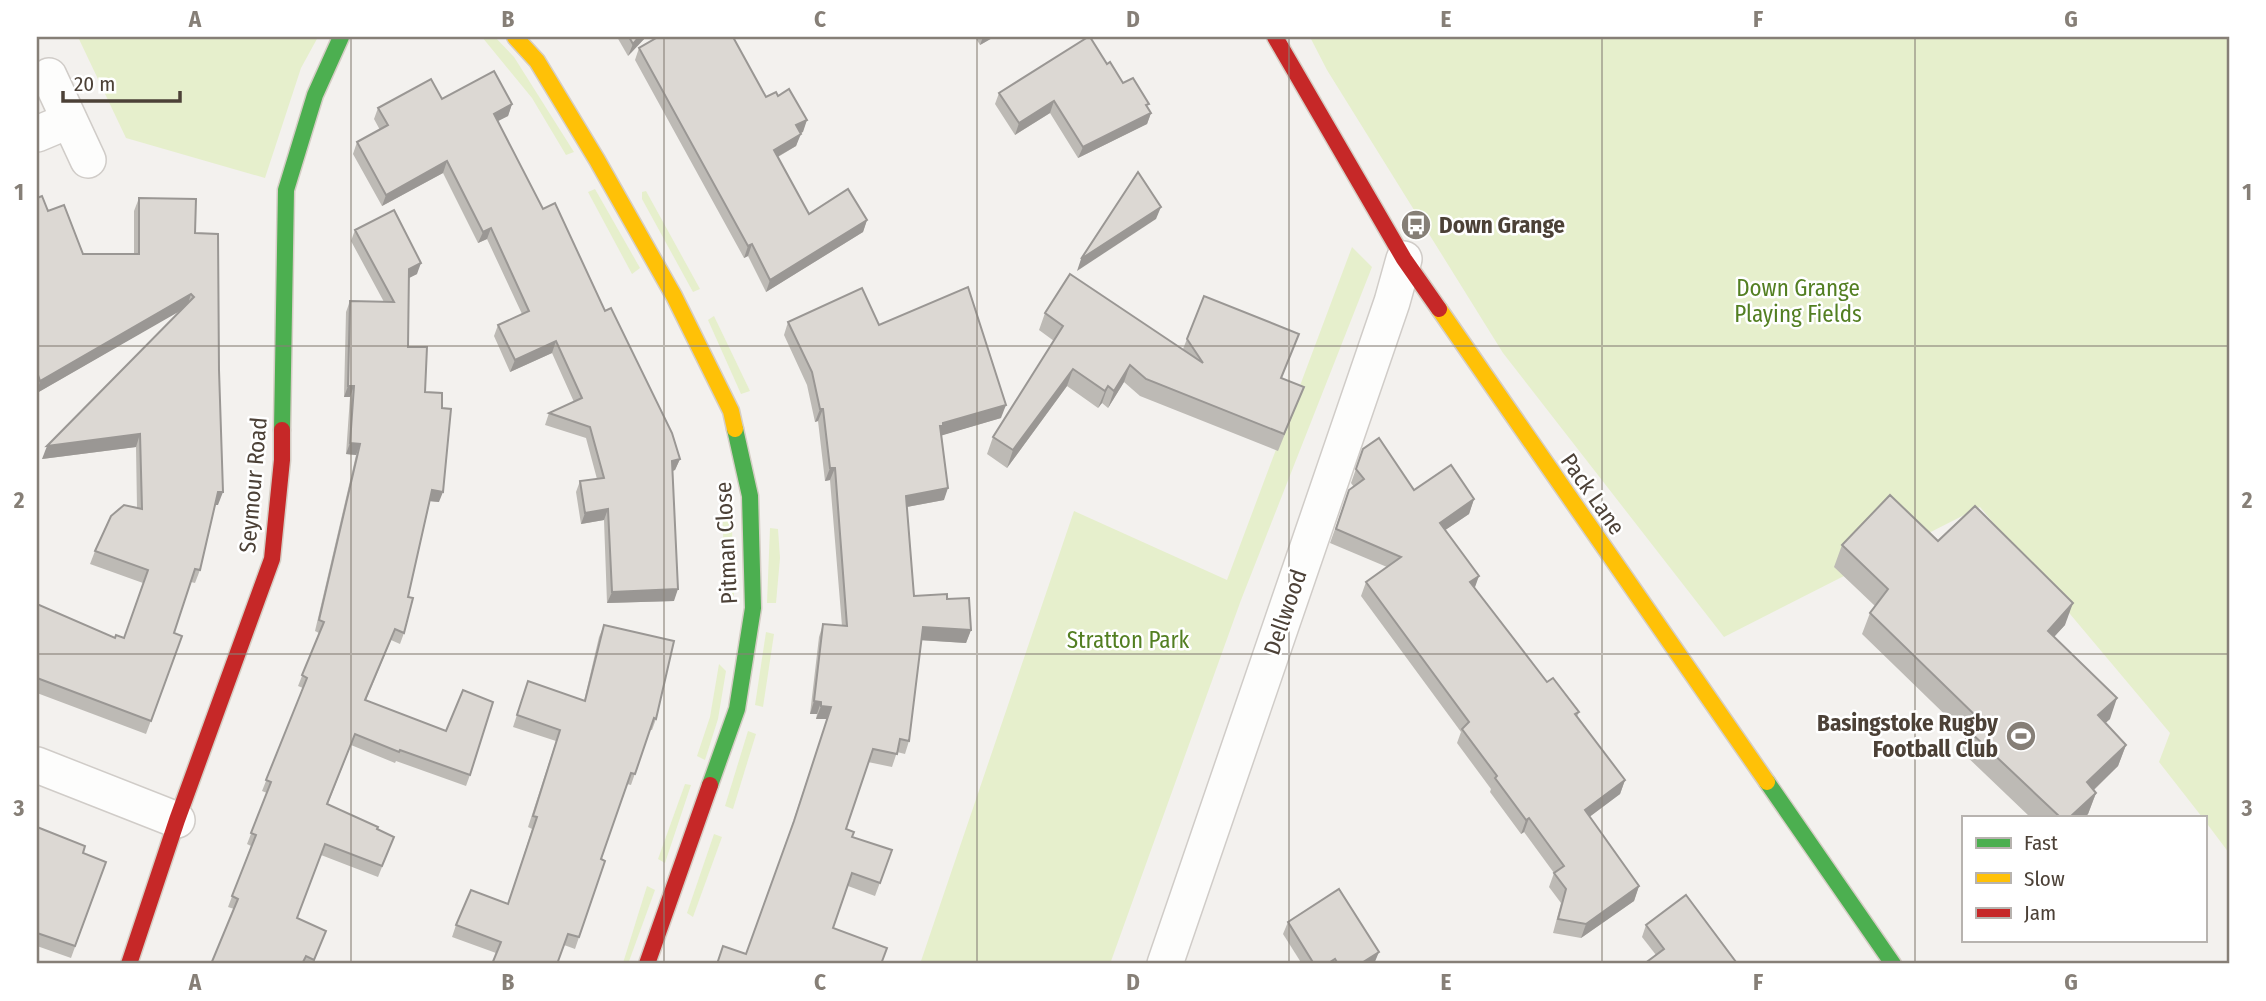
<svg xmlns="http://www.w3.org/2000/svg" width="2266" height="1001" font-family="'Fira Sans Condensed',sans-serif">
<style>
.green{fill:#e6efcc}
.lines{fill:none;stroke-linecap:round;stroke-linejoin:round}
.street-casing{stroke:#d0ccc8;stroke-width:38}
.fast-casing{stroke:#d5cec5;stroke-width:19}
.slow-casing{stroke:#d5cec5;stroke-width:19}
.jam-casing{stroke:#d5cec5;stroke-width:19}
.street{stroke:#fdfdfc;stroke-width:35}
.fast{stroke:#4caf50;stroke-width:16}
.slow{stroke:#ffc107;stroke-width:16}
.jam{stroke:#c62828;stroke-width:16}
.wall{fill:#bdbab5}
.shaded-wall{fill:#9a9794}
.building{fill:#dcd8d3;stroke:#9a9794;stroke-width:2}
.grid{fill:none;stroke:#867f77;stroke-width:2;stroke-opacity:0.55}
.labels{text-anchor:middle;stroke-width:5;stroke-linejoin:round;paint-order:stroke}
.poi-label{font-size:23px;font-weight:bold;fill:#4c4137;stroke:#fff;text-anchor:start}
.park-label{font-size:23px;fill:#537f22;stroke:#fff}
.street-label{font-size:23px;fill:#4c4137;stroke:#fff}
.neatline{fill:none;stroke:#867f77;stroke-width:2.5}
.grid-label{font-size:23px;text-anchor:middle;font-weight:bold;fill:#867f77}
</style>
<rect width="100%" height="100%" fill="#f3f1ee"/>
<!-- green -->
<g class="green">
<polygon points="78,37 318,37 301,68 265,178 126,138"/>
<polygon points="482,37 495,37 514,57 574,152 566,155 532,98"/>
<polygon points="1310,37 2229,37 2229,853 2205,821 2205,817 2202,817 2159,762 2170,733 1980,507 1724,637 1503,353 1327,70"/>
<polygon points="595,189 640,268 632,274 588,192"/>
<polygon points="646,191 700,289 693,292 642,199 642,192"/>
<polygon points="1352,247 1372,267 1241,600 1110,964 920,964 1074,511 1227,580"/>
<polygon points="714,316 750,391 741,394 708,320"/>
<polygon points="731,495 734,595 730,600 725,599 722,497"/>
<polygon points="770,528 778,529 780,558 776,603 767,603"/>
<polygon points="766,632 774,634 763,707 755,705"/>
<polygon points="719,664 726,671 718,719 705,760 697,756 710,717"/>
<polygon points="748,731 756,734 733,809 725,806"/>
<polygon points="685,784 691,785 665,863 658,859"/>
<polygon points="714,834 722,837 693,917 687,913"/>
<polygon points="647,886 655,890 628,964 623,963"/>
</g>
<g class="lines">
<!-- street casing -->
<g class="street-casing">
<g id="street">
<polyline points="49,76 88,160"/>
<polyline points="37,134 68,121"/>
<polyline points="37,765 177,820"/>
<polyline points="1165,964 1392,302 1404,259"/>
</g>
</g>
<!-- fast casing -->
<g class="fast-casing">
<g id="fast">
<polyline points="282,430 286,190 315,95 341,37"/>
<polyline points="1767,782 1893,964"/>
<polyline points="710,785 737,709 753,608 750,496 735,429"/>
</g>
</g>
<!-- slow casing -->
<g class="slow-casing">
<g id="slow">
<polyline points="515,37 537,61 597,160 674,296 731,411 735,429"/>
<polyline points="1439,309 1767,782"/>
</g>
</g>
<!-- jam casing -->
<g class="jam-casing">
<g id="jam">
<polyline points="1275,37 1404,259 1439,309"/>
<polyline points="129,964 177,820 272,559 282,460 282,430"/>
<polyline points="647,964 710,785"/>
</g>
</g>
<!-- street -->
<use href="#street" class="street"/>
<!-- fast -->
<use href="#fast" class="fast"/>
<!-- slow -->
<use href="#slow" class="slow"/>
<!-- jam -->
<use href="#jam" class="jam"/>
</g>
<!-- wall -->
<g class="wall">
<polygon points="617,37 646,37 628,56"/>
<polygon points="975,37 994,37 980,45"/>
<polygon points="639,48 803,132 800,133 796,146 778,157 809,214 867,220 863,232 766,292 748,256 744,258 635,60"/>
<polygon points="1107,64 1123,83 1148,107 1151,113 1147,124 1078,158 1050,113 1015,135 995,104 999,93"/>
<polygon points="442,99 512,104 508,116 498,121 543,209 605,311 680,459 675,470 673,471 674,601 607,603 604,520 581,524 576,492 580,481 597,479 586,438 545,425 549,413 574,402 552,353 510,372 494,336 498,325 522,314 487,239 478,243 443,173 382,206 353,154 357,142 380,130 374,119 378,108"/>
<polygon points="37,198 83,254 134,254 134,211 139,198 195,233 218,505 215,505 200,570 195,583 191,582 174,633 182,636 146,734 37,693 37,604 115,638 124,638 143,583 90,564 95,551 137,508 136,447 42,459 182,309 37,393"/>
<polygon points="355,230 417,274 409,278 408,347 425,392 439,502 430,501 408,597 404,633 400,644 391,640 366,700 470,775 466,786 396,761 395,763 351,745 328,804 394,837 378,877 321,855 297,918 326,931 313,964 211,964 234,909 228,907 251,846 247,844 267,793 262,791 303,688 298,686 319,633 315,631 356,455 346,454 350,397 344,397 346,312 350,301 384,302 351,241"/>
<polygon points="1204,296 1282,378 1304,387 1278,451 1140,396 1124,382 1108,408 1102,403 1098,408 1067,386 1007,468 987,454 993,437 1054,341 1039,330 1045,313 1183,349"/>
<polygon points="788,322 879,325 1001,418 942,435 944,500 907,507 914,596 947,599 971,630 966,643 921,640 909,741 905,754 897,752 892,767 868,762 846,829 852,837 892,850 875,896 848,886 746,954 789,834 827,719 816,719 817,714 810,714 819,637 823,624 842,626 830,480 825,481 818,421 815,422 807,385 784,335"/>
<polygon points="1363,449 1414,490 1474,499 1469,514 1445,530 1474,588 1547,682 1579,712 1577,717 1625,780 1620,794 1589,817 1639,886 1634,901 1581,938 1553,933 1561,903 1549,887 1554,873 1524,832 1521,834 1490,792 1491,789 1457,743 1461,732 1361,596 1366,582 1387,567 1330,543 1349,490 1354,487 1351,483"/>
<polygon points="1938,541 2065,625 2054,637 2110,719 2105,723 2126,745 2118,766 2094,790 2096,793 2088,814 2085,817 2030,817 1961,751 1966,735 1862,634 1870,613 1875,606 1834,567 1842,545"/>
<polygon points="604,625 656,719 652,730 650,730 631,785 627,784 601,859 605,861 575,949 564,945 496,953 452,937 456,925 508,904 532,829 528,827 556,741 513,727 528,681 584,701 599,637"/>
<polygon points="37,827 83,853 106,862 71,958 37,946"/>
<polygon points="1288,922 1374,964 1302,964 1283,934"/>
<polygon points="1646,925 1736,964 1656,955 1642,937"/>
</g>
<!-- shaded-wall -->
<g class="shaded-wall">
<polygon points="639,37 646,37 628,56 633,44"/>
<polygon points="983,37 994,37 980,45"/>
<polygon points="1054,101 1050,113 1015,135 1019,123"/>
<polygon points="512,104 508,116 490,125 494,114"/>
<polygon points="1151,113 1147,124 1078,158 1083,147"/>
<polygon points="807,120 803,132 792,137 796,125"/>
<polygon points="801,134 796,146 770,161 774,150"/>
<polygon points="447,161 443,173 382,206 386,195"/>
<polygon points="1161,207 1156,219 1077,271 1081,259"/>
<polygon points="867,220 863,232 766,292 770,280"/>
<polygon points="491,228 487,239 478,243 483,232"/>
<polygon points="752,244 748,256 744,258 748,246"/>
<polygon points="421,263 417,274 405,280 409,269"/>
<polygon points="191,294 187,307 37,393 40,381"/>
<polygon points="556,341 552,353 510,372 515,360"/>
<polygon points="1130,365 1124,382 1108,408 1114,391"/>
<polygon points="1073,369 1067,386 1007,468 1013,450"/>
<polygon points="348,386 354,386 350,397 344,397"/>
<polygon points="1108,386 1102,403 1098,408 1105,391"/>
<polygon points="1006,405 1001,418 940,436 940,426 943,423"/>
<polygon points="820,409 823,409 818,421 815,422"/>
<polygon points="140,434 136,447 42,459 47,446"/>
<polygon points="350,443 360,444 356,455 346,454"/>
<polygon points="680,459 675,470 668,472 672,461"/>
<polygon points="830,468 835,468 830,480 825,481"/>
<polygon points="948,488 944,500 901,508 906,496"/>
<polygon points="432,490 443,492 439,502 428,501"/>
<polygon points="218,492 223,492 218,505 213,505"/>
<polygon points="1474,499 1469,514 1435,537 1440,523"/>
<polygon points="608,509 604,520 581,524 585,513"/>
<polygon points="1479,576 1474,590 1470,582"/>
<polygon points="678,589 674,601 607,603 612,592"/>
<polygon points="2073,603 2065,625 2040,652 2048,631"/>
<polygon points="923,627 971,630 966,643 918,640"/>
<polygon points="2117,698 2110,719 2090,737 2098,715"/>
<polygon points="814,701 821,702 817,714 810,714"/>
<polygon points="821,706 831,707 827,719 816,719"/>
<polygon points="2126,745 2118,766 2079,804 2087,782"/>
<polygon points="1625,780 1620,794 1580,824 1585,810"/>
<polygon points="2096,793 2088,814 2085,817 2070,817"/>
<polygon points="1529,818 1524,832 1521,834 1526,820"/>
<polygon points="1639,886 1634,901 1581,938 1586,924"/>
<polygon points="1379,952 1374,964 1360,964"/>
</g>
<!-- building -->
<g class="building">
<polygon points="629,37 639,37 633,44"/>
<polygon points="658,37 733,37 766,97 776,92 778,96 789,89 807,120 796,125 801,134 774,150 809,214 848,189 867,220 770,280 752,244 748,246 639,48"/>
<polygon points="1088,37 1090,37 1107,64 1110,62 1123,83 1133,78 1149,104 1146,105 1151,113 1083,147 1054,101 1019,123 999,93"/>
<polygon points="494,71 512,104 494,114 543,209 555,203 605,311 611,308 672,433 680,459 672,461 678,589 612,592 608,509 585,513 580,481 604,478 590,427 549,413 582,398 556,341 515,360 498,325 529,311 491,228 483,232 447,161 386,195 357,142 388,125 378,108 431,79 442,99"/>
<polygon points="1138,172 1161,207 1081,259"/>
<polygon points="42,196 48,211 64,205 83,254 139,254 139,198 196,199 195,233 218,234 219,370 223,492 218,492 200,570 195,569 174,633 182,636 151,721 37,678 37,604 115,638 116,635 124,638 148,570 95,551 111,516 124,505 142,509 140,434 47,446 194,297 191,294 40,381 37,372 37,198"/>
<polygon points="394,210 421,263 409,269 408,347 427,347 425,392 442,393 442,408 451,409 443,492 432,490 408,597 413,598 404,633 395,629 365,700 446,731 463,690 493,702 470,775 400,750 399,752 355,734 327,804 378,827 377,829 394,837 382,866 325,844 297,918 326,931 314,960 306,956 302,964 211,964 238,899 232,896 256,835 251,833 271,782 266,780 307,678 302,675 324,622 319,620 360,444 350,443 354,386 348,386 350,301 394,302 355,230"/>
<polygon points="1070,274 1203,363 1187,339 1204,296 1299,334 1281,378 1304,387 1284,434 1146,379 1130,365 1114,391 1108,386 1105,391 1073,369 1013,450 993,437 1063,326 1045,313"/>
<polygon points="968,287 1006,405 943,423 943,426 940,426 948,488 906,496 914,596 947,594 947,599 969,598 971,630 923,627 909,741 900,739 897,754 873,749 846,829 854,832 852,837 892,850 880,883 852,873 833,928 887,948 881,964 717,964 723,946 746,954 794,821 831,707 821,706 821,702 814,701 823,624 847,626 835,468 830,468 823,409 820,409 812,372 788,322 862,288 879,325"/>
<polygon points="1379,438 1414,490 1451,465 1474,499 1440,523 1479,576 1470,582 1547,682 1553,678 1579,712 1575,714 1625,780 1585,810 1639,886 1586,924 1558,919 1566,889 1554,873 1564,866 1529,818 1526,820 1495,778 1497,776 1462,729 1469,722 1366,582 1401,557 1336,529 1349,490 1364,479 1356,469 1363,449"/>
<polygon points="1890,495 1938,541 1975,506 2073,603 2048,631 2117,698 2098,715 2126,745 2087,782 2096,793 2070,817 2060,817 1968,730 1979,719 1870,613 1888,589 1842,545"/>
<polygon points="604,625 674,641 656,719 654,718 635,774 631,773 601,859 605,861 579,937 568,934 557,964 492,964 501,942 456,925 471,890 508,904 537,817 533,816 560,730 517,715 528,681 585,701"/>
<polygon points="37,827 85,846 83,853 106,862 75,946 37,933"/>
<polygon points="1339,889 1379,952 1360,964 1338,964 1335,959 1327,964 1314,964 1288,922"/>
<polygon points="1686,895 1736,962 1733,964 1644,964 1664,949 1646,925"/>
</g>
<!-- grid -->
<path class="grid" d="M 351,37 L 351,964M 664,37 L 664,964M 977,37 L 977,964M 1289,37 L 1289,964M 1602,37 L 1602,964M 1915,37 L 1915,964M 37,346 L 2229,346M 37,654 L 2229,654"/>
<!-- icons -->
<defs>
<g id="bus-disc" transform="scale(1.575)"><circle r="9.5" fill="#867f77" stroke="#fff"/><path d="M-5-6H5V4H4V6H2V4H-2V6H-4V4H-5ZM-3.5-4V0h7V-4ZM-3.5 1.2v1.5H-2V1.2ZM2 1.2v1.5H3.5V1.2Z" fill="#fff"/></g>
<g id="stadium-disc" transform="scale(1.575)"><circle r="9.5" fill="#867f77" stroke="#fff"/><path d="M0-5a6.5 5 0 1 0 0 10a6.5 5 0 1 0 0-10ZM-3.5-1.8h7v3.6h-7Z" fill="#fff"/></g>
</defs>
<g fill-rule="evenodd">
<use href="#bus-disc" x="1416" y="225"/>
<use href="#stadium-disc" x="2021" y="736"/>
</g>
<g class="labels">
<!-- poi labels -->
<g class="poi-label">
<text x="1439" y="233">Down Grange</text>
<text x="1998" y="731" text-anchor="end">Basingstoke Rugby<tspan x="1998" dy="26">Football Club</tspan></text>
</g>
<!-- park labels -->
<g class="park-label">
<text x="1798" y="296">Down Grange<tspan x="1798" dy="26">Playing Fields</tspan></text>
<text x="1128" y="648">Stratton Park</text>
</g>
<!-- street labels -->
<g class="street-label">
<text transform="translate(253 485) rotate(-85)" y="8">Seymour Road</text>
<text transform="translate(1593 494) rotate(55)" y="8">Pack Lane</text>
<text transform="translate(726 543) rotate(-93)" y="8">Pitman Close</text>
<text transform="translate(1285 612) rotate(-71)" y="8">Dellwood</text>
</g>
</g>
<!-- border -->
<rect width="2266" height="1001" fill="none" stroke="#ffffff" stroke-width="77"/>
<!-- legend -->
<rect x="1962" y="816" width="245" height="126" fill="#ffffff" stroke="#b7b3af" stroke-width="2"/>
<rect x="1976" y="838" width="35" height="10" fill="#4caf50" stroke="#b7b3af" stroke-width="2"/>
<text x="2024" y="850" font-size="21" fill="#4c4137">Fast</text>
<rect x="1976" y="873" width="35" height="10" fill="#ffc107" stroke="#b7b3af" stroke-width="2"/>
<text x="2024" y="886" font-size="21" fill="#4c4137">Slow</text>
<rect x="1976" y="908" width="35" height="10" fill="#c62828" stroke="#b7b3af" stroke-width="2"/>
<text x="2024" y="920" font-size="21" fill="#4c4137">Jam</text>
<!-- scale -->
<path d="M63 91v10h117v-10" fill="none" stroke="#4c4137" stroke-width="3.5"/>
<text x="74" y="91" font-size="21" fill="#4c4137" stroke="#ffffff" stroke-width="5" paint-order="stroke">20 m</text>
<rect x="38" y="38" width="2190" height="924" class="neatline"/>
<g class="grid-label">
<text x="195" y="27">A</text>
<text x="508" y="27">B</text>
<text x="820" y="27">C</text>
<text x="1133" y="27">D</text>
<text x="1446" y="27">E</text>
<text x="1758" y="27">F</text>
<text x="2071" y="27">G</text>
<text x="19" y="200">1</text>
<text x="2247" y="200">1</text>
<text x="19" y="508">2</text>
<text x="2247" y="508">2</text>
<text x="19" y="816">3</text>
<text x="2247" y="816">3</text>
<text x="195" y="990">A</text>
<text x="508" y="990">B</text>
<text x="820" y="990">C</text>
<text x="1133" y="990">D</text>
<text x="1446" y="990">E</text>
<text x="1758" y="990">F</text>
<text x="2071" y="990">G</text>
</g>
</svg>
